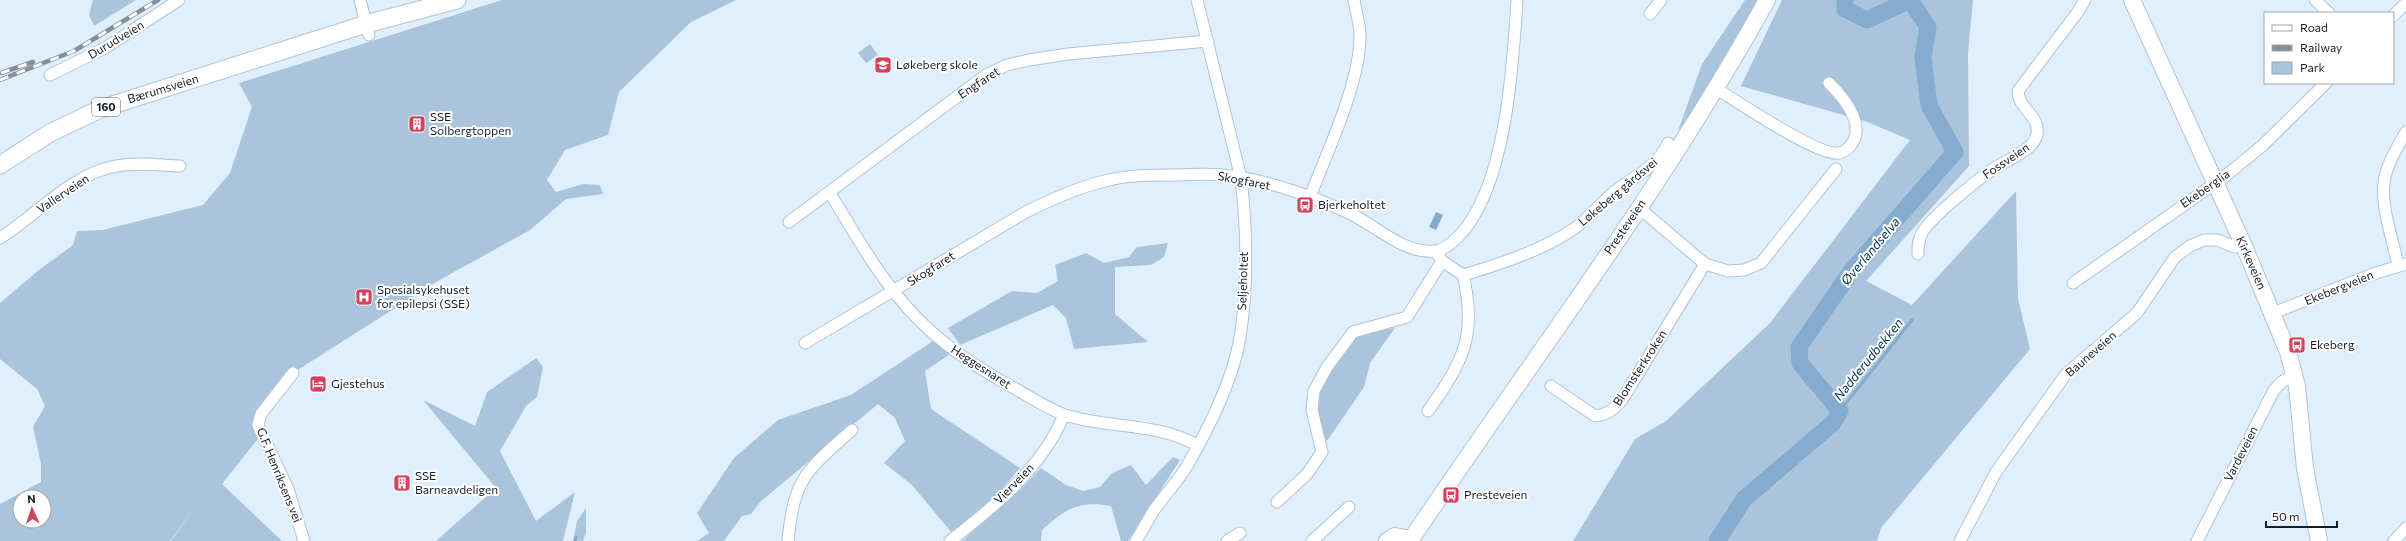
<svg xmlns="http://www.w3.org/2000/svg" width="2406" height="541" font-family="Commissioner,sans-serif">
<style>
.green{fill:#aac4dc;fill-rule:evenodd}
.water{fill:#85accf}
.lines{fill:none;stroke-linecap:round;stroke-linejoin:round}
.stream{stroke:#85accf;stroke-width:3}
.river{stroke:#85accf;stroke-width:17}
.street-casing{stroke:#b0c4d6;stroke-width:13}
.secondary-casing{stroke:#b0c4d6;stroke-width:18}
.primary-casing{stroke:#b0c4d6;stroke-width:19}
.street{stroke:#fff;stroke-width:11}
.secondary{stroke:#fff;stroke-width:16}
.primary{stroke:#fff;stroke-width:17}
.rail-casing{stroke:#848f9b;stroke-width:4.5}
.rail{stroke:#fff;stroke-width:3;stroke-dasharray:9;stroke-linecap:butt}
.labels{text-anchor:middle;stroke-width:4;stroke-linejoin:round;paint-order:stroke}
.shield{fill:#fff;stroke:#5d6266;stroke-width:1}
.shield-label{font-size:11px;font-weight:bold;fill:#171e25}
.street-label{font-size:12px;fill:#171e25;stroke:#fff}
.poi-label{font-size:12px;fill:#171e25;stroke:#fff;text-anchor:start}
.water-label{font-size:13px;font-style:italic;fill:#003153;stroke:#fff}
</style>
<rect width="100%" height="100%" fill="#dfeffe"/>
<!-- green -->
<g class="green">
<polygon points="93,0 136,0 94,26 89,15"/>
<path d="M 502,0 L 736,0 L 691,22 L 619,92 L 608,135 L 565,150 L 547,180 L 556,192 L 583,184 L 600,185 L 603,194 L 566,199 L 530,230 L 436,282 L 293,373 L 258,425 L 261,435 L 222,484 L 282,541 L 171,541 L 193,510 L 170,541 L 0,541 L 0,504 L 41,482 L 41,464 L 33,427 L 45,406 L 37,389 L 0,359 L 0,303 L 40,269 L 73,245 L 77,231 L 103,230 L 203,205 L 230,173 L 252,107 L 239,83 ZM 20,497 L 44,497 L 44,521 L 20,521 Z"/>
<polygon points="1745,0 1762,0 1720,76 1678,131 1702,64"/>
<polygon points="1782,0 1973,0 1968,53 1969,166 1866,281 1912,305 2016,191 2018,298 2030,349 1881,528 1877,541 1573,541 1635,439 1666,421 1770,323 1910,140 1865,121 1741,86"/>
<polygon points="870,44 878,55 866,63 858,53"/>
<polygon points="1168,243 1164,257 1151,265 1115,267 1115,314 1148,342 1074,349 1066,318 1053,305 960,345 948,328 1012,291 1037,293 1058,281 1055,265 1086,253 1104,263 1129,257 1137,247"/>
<path d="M 1395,328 L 1370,363 L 1364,387 L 1327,441 C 1321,431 1316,420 1316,409 C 1316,393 1343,346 1356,337 C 1367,330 1381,330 1395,328 Z"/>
<polygon points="933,341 950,354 925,371 931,409 1020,468 993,500 952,533 912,485 884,463 905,441 895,418 878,404 761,501 751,514 742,516 724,541 697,541 709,533 697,513 734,458 778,420 851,395"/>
<polygon points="536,358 543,367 537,397 526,406 500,451 536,521 575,492 563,541 436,541 496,488 423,400 475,426 487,392"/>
<path d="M 1173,457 L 1180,460 L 1128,541 L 1121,541 L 1111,506 C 1080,500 1065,509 1042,530 L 1041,541 L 962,541 L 1020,490 L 1041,468 L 1066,485 L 1083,491 L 1100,487 L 1112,473 L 1131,465 L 1146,485 Z"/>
<polygon points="586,508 586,533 583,541 573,541 577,521"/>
</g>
<!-- water -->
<polygon class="water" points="1436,212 1443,215 1436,230 1429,227"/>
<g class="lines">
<!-- stream -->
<g class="stream">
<polyline points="1840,411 1912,320"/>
<polyline points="575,541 576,537"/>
</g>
<!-- river -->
<polyline class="river" points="1717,541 1744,499 1833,423 1840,411 1800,363 1799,347 1852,270 1955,152 1929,105 1923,57 1928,27 1910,0 1867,20 1845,9 1845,0"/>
<!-- street casing -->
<g class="street-casing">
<g id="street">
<polyline points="360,0 369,35"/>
<polyline points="2315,0 2329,13"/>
<polyline points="1650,14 1661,0"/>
<polyline points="2393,16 2406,3"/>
<polyline points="50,75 105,48 179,0"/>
<path d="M 1717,89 C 1738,102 1819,157 1839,153 C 1848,151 1855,142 1856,133 C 1858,115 1841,95 1829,83"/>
<path d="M 830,193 C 856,236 881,281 916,317 C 944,346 979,369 1014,388 C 1030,397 1048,409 1065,415 C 1110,429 1155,422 1197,445"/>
<path d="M 1310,197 C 1327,152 1360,84 1360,36 C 1360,25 1356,11 1354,0"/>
<polyline points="1638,207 1705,264 1728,271 1744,270 1761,263 1836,169"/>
<polyline points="789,222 986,75 1007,65 1029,60 1068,54 1208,41"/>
<path d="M 0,238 C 37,215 71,174 116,166 C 137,162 159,165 180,166"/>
<path d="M 1918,254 C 1918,247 1918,240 1922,233 C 1930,218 1979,178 1995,168 C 2008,159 2034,151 2037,134 C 2040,115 2018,109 2018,91 L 2077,13 L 2085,0"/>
<path d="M 1438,255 L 1442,261 L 1463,275 C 1498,265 1544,250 1575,228 C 1590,217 1602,201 1618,189 C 1637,175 1658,166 1668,143"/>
<path d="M 2398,265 C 2393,241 2381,207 2384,183 C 2386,165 2397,148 2406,132"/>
<polyline points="2073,283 2224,177 2262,146 2326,83"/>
<polyline points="2273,313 2376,273 2406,264"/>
<path d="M 805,343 L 1026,212 C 1052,199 1080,186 1109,180 C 1129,175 1151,175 1172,175 C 1189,175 1206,173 1222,175 C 1262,178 1315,197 1351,214 C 1376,226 1404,254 1434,251 C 1443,251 1452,243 1458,237 C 1506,189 1513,66 1517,0"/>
<polyline points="293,373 261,414 258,425 288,489 304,541"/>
<path d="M 1551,386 L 1595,416 C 1607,415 1613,410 1622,400 L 1705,264"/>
<path d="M 1428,411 C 1462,363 1478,336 1463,275"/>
<polyline points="1277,502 1307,474 1322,452 1312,410 1314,391 1327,367 1353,332 1407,317 1442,261"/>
<path d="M 788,541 C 794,478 806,471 852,430"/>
<path d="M 950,541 C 995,506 1042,468 1064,415"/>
<path d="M 1136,541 C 1142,531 1148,520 1154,510 C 1165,495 1178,481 1187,466 C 1209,427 1232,383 1240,338 C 1248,286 1247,230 1241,178 L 1197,0"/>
<polyline points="1227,541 1240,533"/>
<polyline points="1312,541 1349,507"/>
<polyline points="1960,541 1996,472 2066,374 2137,313 2175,257 2190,246 2204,240 2217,240 2235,247 2244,246"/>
<polyline points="2197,541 2274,390 2283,381 2294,375"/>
<polyline points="2394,541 2406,528"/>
</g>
</g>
<!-- secondary casing -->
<g class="secondary-casing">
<g id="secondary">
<polyline points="2132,0 2244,246 2288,352 2297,386 2305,468 2319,541"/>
<polyline points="1387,541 1395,536 1411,539"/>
<path d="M 1410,541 C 1530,362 1663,189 1767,0"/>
</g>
</g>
<!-- primary casing -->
<g class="primary-casing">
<polyline id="primary" points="0,165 50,133 100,109 366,24 457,0"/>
</g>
<!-- street -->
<use href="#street" class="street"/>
<!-- secondary -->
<use href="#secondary" class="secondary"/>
<!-- primary -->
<use href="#primary" class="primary"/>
<!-- rail casing -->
<g class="rail-casing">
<g id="rail">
<polyline points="1,73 33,62"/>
<polyline points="0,80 74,51 158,0"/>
</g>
</g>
<!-- rail -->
<use href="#rail" class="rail"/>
</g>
<!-- icons -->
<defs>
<g id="school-square" transform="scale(0.9)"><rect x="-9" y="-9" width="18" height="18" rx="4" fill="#d3435e" stroke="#fff"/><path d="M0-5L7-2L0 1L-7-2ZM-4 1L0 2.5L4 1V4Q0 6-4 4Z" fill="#fff"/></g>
<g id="building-square" transform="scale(0.9)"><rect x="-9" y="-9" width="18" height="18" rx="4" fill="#d3435e" stroke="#fff"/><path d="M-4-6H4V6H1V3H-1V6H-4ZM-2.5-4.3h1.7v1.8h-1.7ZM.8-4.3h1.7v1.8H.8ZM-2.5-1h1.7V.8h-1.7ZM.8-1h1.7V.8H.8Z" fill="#fff"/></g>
<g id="bus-square" transform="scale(0.9)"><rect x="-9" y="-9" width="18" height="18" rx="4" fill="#d3435e" stroke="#fff"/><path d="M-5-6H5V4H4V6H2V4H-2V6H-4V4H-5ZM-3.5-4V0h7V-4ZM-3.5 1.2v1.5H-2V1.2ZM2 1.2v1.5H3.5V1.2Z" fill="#fff"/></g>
<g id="hospital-square" transform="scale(0.9)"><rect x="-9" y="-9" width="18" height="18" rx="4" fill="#d3435e" stroke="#fff"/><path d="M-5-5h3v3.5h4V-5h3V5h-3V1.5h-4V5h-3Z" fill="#fff"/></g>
<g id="hotel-square" transform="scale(0.9)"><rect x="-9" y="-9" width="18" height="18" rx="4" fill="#d3435e" stroke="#fff"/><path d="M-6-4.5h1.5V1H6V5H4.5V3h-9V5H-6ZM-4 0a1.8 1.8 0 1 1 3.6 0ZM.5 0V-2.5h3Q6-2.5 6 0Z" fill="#fff"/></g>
</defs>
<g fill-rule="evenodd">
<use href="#school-square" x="883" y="65"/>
<use href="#building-square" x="417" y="124"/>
<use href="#bus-square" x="1305" y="205"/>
<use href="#hospital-square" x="364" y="297"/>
<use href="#bus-square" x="2297" y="345"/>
<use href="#hotel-square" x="318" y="384"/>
<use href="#building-square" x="402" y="483"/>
<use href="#bus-square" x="1451" y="495"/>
</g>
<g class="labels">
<!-- shield labels -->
<rect class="shield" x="92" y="98" width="28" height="18" rx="3"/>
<g class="shield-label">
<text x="106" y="111">160</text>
</g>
<!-- street labels -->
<g class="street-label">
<text transform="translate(116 40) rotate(-31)" y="4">Durudveien</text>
<text transform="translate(979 83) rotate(-33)" y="4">Engfaret</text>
<text transform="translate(163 89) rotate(-17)" y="4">Bærumsveien</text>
<text transform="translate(2006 161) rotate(-34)" y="4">Fossveien</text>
<text transform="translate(1244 181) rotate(11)" y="4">Skogfaret</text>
<text transform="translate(2205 189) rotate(-35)" y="4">Ekeberglia</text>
<text transform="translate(1618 192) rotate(-40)" y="4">Løkeberg gårdsvei</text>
<text transform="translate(63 194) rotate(-34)" y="4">Vallerveien</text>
<text transform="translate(1625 227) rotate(-56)" y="4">Presteveien</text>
<text transform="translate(2251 263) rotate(66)" y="4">Kirkeveien</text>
<text transform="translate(931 269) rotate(-32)" y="4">Skogfaret</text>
<text transform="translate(1243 281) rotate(-88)" y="4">Seljeholtet</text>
<text transform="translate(2339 288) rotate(-22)" y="4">Ekebergveien</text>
<text transform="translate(2091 354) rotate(-41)" y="4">Bauneveien</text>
<text transform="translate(981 367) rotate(33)" y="4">Heggesnaret</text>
<text transform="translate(1640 368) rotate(-57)" y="4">Blomsterkroken</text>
<text transform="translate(2241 454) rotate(-63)" y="4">Vardeveien</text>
<text transform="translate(279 475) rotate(68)" y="4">G.F. Henriksens vei</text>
<text transform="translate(1014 484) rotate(-46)" y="4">Vierveien</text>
</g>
<!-- poi labels -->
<g class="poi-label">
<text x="896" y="69">Løkeberg skole</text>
<text x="430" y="121">SSE<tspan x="430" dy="14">Solbergtoppen</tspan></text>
<text x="1318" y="209">Bjerkeholtet</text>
<text x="377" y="294">Spesialsykehuset<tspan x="377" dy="14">for epilepsi (SSE)</tspan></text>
<text x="2310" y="349">Ekeberg</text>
<text x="331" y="388">Gjestehus</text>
<text x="415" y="480">SSE<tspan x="415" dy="14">Barneavdeligen</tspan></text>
<text x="1464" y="499">Presteveien</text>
</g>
<!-- water labels -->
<g class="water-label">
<text transform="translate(1870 251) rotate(-50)" y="5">Øverlandselva</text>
<text transform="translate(1868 359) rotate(-51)" y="5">Nadderudbekken</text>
</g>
</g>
<!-- legend -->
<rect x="2264" y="12" width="130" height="72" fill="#ffffff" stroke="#a2a5a8"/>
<rect x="2272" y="25" width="20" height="6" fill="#ffffff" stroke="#a2a5a8"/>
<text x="2300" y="32" font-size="12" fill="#171e25">Road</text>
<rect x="2272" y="45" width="20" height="6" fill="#848f9b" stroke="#a2a5a8"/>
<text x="2300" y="52" font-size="12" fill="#171e25">Railway</text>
<rect x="2272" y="62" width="20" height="12" fill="#aac4dc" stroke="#a2a5a8"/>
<text x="2300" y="72" font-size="12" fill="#171e25">Park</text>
<!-- north arrow -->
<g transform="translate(32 509) rotate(357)"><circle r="19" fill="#ffffff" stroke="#a2a5a8"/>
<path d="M0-3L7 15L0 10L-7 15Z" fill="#d3435e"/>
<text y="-6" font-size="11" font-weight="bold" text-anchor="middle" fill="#171e25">N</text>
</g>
<!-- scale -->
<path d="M2266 521v6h71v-6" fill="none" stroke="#171e25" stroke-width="2"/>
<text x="2272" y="521" font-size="12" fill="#171e25" stroke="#ffffff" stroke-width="3" paint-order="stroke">50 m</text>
</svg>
